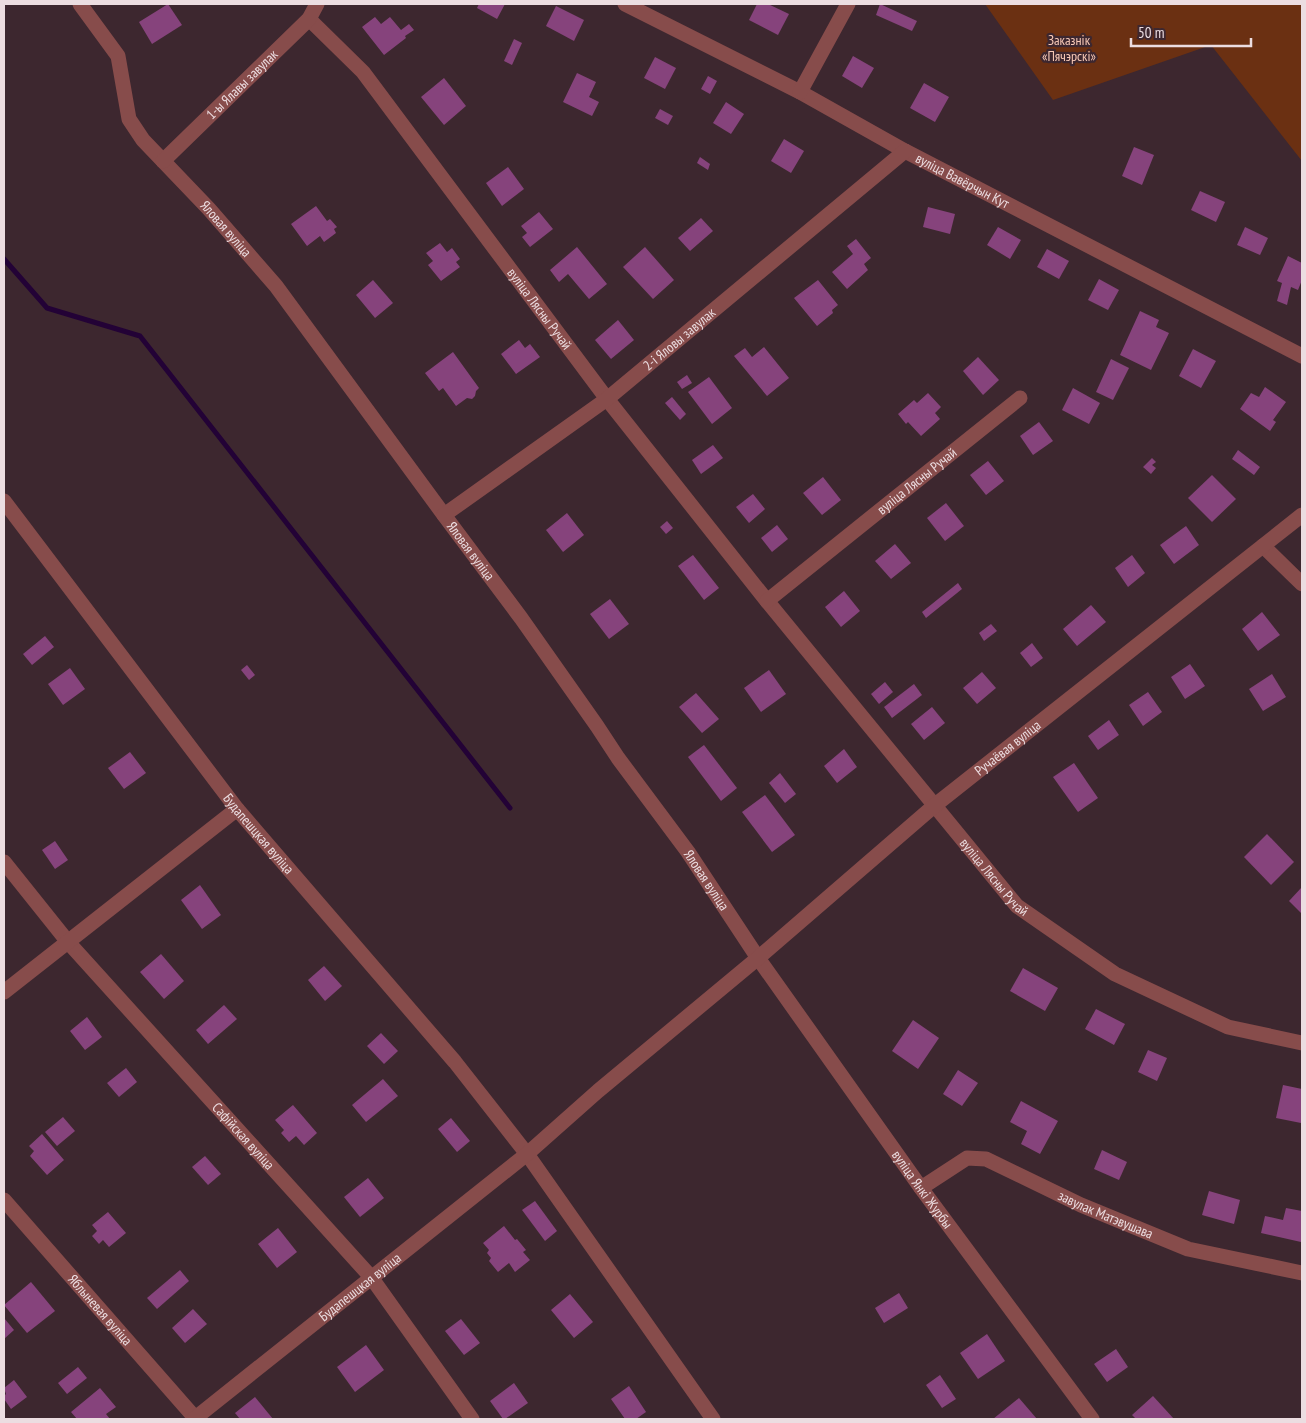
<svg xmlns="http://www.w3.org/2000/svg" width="1306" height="1423" font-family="'PT Sans Narrow',sans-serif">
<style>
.green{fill:#6b3012}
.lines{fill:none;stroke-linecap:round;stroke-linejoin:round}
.stream{stroke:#230236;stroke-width:5}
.building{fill:#86437c}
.minor{stroke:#874c4b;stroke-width:15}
.labels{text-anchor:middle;stroke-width:4.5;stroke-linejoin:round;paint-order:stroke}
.park-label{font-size:14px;fill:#f9cab7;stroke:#3d272f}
.street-label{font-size:14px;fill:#ecdde1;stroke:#3d272f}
</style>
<rect width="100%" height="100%" fill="#3d272f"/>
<!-- green -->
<polygon class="green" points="985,4 1302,4 1302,161 1211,45 1053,100"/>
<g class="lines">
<!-- stream -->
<polyline class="stream" points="4,259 47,308 140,336 510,808"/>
</g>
<!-- building -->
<g class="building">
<polygon points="168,4 182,25 152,44 139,22"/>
<polygon points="479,4 505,4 497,19 477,8"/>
<polygon points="757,4 768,4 789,14 778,35 749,20"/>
<polygon points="880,4 917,21 912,31 876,15"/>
<polygon points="556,6 584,20 574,41 546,26"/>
<polygon points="375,17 381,24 390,17 401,30 409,24 414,30 405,36 406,38 384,55 362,27"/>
<polygon points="514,39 522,43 512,65 504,61"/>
<polygon points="853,56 874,68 862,88 842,76"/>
<polygon points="655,57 676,68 665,89 644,78"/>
<polygon points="577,73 596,82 589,97 599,102 592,116 563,102"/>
<polygon points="708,76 717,81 710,94 701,89"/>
<polygon points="444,78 466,106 444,125 421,97"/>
<polygon points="924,83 949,97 935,122 910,108"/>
<polygon points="726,102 744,114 731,134 713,123"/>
<polygon points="660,109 673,116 668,125 655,118"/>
<polygon points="784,139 804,151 791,173 771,161"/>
<polygon points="1134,147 1154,155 1142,185 1122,176"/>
<polygon points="700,157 710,164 708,170 697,163"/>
<polygon points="508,167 524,189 502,206 486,183"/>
<polygon points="1200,191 1225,202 1216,222 1191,210"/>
<polygon points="316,206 327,221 330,219 337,227 334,229 336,233 324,242 320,236 307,246 291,224"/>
<polygon points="928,207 955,214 950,234 923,227"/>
<polygon points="539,212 553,229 530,247 522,237 527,233 521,226"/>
<polygon points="701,218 713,231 690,251 678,238"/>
<polygon points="998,227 1021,240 1010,259 987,245"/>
<polygon points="1245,227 1268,238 1260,255 1237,245"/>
<polygon points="856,239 871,258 864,264 868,270 847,289 832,272 853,254 847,246"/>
<polygon points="440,243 447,252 452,248 460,259 456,262 460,267 441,281 428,265 433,261 426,253"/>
<polygon points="577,247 607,284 589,299 568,274 559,282 550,270"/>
<polygon points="645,247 674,280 653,299 623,267"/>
<polygon points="1047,249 1069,261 1059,279 1037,267"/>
<polygon points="1288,256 1302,263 1302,280 1298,290 1291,287 1287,305 1277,301 1282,283 1277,281"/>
<polygon points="1099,279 1119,290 1108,310 1088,300"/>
<polygon points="373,280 393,303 375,318 356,295"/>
<polygon points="818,280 838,305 832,310 833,313 817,326 794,298"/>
<polygon points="1140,311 1159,320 1156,327 1169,333 1151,370 1120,355"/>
<polygon points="618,320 634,340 611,359 595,340"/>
<polygon points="519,340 525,348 530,344 540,357 516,374 501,354"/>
<polygon points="764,347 789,378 767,396 734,356 745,348 752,357"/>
<polygon points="1193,349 1216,361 1201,388 1179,376"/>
<polygon points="453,352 479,388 476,391 475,396 472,399 467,398 456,406 443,388 439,391 425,373"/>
<polygon points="978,357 999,380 983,395 963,371"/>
<polygon points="1111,359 1129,368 1113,400 1096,392"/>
<polygon points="687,375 692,383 682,389 677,382"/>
<polygon points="709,377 732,408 712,424 688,392"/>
<polygon points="1265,387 1286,402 1273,420 1276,422 1270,431 1240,409 1251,393 1259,397"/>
<polygon points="1073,388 1100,403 1089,424 1062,410"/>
<polygon points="928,393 941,407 935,413 940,419 921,436 908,422 906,424 898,414 914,400 917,403"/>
<polygon points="672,397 686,414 680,420 665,403"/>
<polygon points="1039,422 1053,441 1033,455 1020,436"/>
<polygon points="713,445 723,458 701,474 692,460"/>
<polygon points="1238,450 1260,467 1254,475 1232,459"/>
<polygon points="1152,458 1156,462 1152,465 1156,468 1151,474 1143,467"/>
<polygon points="988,461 1004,481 986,495 970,475"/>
<polygon points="1212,475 1236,499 1212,522 1188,498"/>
<polygon points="823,477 841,500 822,515 803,493"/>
<polygon points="753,494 765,509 749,523 736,507"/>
<polygon points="946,503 964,526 945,541 927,518"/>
<polygon points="567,513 584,535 563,552 546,530"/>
<polygon points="667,521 673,528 666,534 660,527"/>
<polygon points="777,525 788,539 772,552 761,538"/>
<polygon points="1186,526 1199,545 1174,564 1160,545"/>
<polygon points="895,544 911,563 891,579 875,561"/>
<polygon points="693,555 719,588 704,600 678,566"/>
<polygon points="1132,555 1145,573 1128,587 1115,568"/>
<polygon points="958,583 962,589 926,618 922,612"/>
<polygon points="844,591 860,611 841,627 825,607"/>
<polygon points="610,599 629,624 609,639 590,614"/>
<polygon points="1091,605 1106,622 1077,646 1063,629"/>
<polygon points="1262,612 1280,635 1258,651 1242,629"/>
<polygon points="991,624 997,631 984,641 979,633"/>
<polygon points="45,636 54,647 32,665 23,654"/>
<polygon points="1032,643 1043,658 1031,667 1020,653"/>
<polygon points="1190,664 1205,686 1185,699 1171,677"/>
<polygon points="247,665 255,675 249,680 241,670"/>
<polygon points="70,668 85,689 63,705 48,684"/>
<polygon points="769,670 786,694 761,712 744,688"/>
<polygon points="982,672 996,688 977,704 963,688"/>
<polygon points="1272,674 1286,697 1263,711 1249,689"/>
<polygon points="885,682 893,692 879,704 871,694"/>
<polygon points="914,684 922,695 892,718 884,707"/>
<polygon points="1148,692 1162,712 1143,726 1129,705"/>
<polygon points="696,693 719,719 702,733 679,707"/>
<polygon points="932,707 945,723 924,740 911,724"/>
<polygon points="1109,720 1119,735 1098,750 1088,736"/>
<polygon points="704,745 737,788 721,801 688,757"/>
<polygon points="844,749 857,767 837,783 824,766"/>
<polygon points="130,752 146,773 124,789 108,768"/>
<polygon points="1074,763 1098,798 1078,812 1053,777"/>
<polygon points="780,773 796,794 785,803 769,783"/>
<polygon points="765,795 795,835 772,852 742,812"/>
<polygon points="1267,834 1294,862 1271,885 1244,857"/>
<polygon points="55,841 68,860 55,869 42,850"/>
<polygon points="200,885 221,915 202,929 181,900"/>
<polygon points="1302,887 1302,914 1289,901"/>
<polygon points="161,954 184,981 164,999 140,972"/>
<polygon points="324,966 342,986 325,1001 308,980"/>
<polygon points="1023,968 1058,988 1045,1011 1010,991"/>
<polygon points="224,1005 237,1019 208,1044 196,1030"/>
<polygon points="1096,1009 1125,1024 1114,1045 1085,1029"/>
<polygon points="87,1017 102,1037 85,1050 70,1031"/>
<polygon points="913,1020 939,1038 918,1069 892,1051"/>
<polygon points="381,1033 398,1051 384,1064 367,1046"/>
<polygon points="1148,1050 1167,1058 1157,1081 1138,1072"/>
<polygon points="126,1068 137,1082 119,1097 107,1083"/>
<polygon points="958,1070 978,1083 962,1106 943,1094"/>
<polygon points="383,1079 398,1096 366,1122 352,1105"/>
<polygon points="1283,1085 1302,1089 1301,1123 1276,1118"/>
<polygon points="1021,1101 1058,1121 1040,1154 1021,1144 1027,1131 1010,1122"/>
<polygon points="293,1105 317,1133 304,1145 296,1136 289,1142 281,1133 284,1130 275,1120"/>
<polygon points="63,1117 75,1131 57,1146 45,1132"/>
<polygon points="451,1118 470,1141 457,1152 438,1129"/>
<polygon points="42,1134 64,1160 47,1175 30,1156 34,1151 29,1146"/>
<polygon points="1102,1150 1127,1162 1119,1180 1094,1169"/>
<polygon points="205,1156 221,1174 208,1185 192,1167"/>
<polygon points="368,1178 384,1198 360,1217 344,1197"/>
<polygon points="1209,1191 1240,1200 1234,1224 1202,1215"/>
<polygon points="535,1201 557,1231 545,1241 522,1210"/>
<polygon points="1286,1208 1302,1211 1301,1242 1261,1233 1265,1216 1283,1220"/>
<polygon points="108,1212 126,1233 109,1247 103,1240 99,1244 92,1236 97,1231 92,1225"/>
<polygon points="504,1226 515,1240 517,1239 526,1250 523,1252 530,1260 515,1272 509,1263 498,1272 489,1261 491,1258 487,1253 489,1250 483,1243"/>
<polygon points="278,1228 297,1252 277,1268 258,1244"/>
<polygon points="180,1270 189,1281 157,1309 147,1298"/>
<polygon points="31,1282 55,1311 27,1333 4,1305"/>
<polygon points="899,1293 908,1308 884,1323 875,1308"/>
<polygon points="570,1294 593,1322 574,1338 551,1310"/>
<polygon points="193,1309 207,1324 185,1343 172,1328"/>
<polygon points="4,1318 14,1330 4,1339"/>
<polygon points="461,1319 480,1343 464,1355 445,1331"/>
<polygon points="987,1334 1005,1361 978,1379 960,1353"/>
<polygon points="366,1345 384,1370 355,1392 337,1367"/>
<polygon points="1116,1349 1128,1367 1107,1382 1094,1364"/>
<polygon points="78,1367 87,1378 67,1394 58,1383"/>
<polygon points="940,1375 956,1399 942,1408 926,1385"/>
<polygon points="14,1380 27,1397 11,1409 4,1399 4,1396 6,1394 4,1388"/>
<polygon points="514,1383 528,1403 505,1419 503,1419 490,1401"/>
<polygon points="629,1386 646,1412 636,1419 625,1419 611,1399"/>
<polygon points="100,1388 116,1407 106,1414 110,1419 77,1419 71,1412"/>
<polygon points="1153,1396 1174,1419 1136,1419 1132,1415"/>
<polygon points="255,1397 273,1419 240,1419 235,1413"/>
<polygon points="1019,1398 1037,1419 993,1419"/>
</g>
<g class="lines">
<!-- minor -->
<g class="minor">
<path id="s1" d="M 80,4 L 118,56 L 129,119 L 143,140 L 209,209 L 276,286 L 444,515 L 521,618 L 597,726 L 618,758 L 688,852 L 758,958 L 921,1188 L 1092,1419"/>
<path id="s2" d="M 625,4 L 800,92 L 905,151 L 1302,356"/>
<path id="s3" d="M 309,19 L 363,72 L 607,399 L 767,601 L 1017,906 L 1115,974 L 1228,1027 L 1302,1043"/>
<polyline points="800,92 848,4"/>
<path id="s4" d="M 163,161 L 309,19 L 317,4"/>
<path id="s5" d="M 4,501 L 237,809 L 455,1062 L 527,1154 L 713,1419"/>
<path id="s6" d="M 444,515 L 607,399 L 905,151"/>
<polyline points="1263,546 1302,584"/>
<path id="s7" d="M 767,601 L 1020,398"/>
<path id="s8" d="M 4,862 L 68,942 L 371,1277 L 472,1419"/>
<polyline points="4,992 237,809"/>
<path id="s9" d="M 921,1188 L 967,1158 L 986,1159 L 1081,1205 L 1188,1249 L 1302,1273"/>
<path id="s10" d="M 4,1200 L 196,1419"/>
<path id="s11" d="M 194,1419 L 527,1154 L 598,1091 L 758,958 L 934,806 L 1302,515"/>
</g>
</g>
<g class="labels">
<!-- park labels -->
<g class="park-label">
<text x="1069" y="45">Заказнік<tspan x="1069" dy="16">«Пячэрскі»</tspan></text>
</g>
<!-- street labels -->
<g class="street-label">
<text dy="5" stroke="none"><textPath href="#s4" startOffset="110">1-ы Ялавы завулак</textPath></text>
<text dy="5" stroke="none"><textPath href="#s2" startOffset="381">вуліца Вавёрчын Кут</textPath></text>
<text dy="5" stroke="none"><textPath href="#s1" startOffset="275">Яловая вуліца</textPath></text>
<text dy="5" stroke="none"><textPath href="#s3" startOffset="371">вуліца Лясны Ручай</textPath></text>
<text dy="5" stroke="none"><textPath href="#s6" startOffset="294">2-і Яловы завулак</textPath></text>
<text dy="5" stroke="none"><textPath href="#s7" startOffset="192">вуліца Лясны Ручай</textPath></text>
<text dy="5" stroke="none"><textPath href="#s1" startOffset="680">Яловая вуліца</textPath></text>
<text dy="5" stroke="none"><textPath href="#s11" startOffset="1055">Ручаёвая вуліца</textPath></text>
<text dy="5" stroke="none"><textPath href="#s5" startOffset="419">Будапешцкая вуліца</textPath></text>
<text dy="5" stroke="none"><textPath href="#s3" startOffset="1099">вуліца Лясны Ручай</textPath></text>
<text dy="5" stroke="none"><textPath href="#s1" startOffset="1085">Яловая вуліца</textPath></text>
<text dy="5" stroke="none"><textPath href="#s8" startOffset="364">Сафійская вуліца</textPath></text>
<text dy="5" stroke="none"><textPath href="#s1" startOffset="1462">вуліца Янкі Журбы</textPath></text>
<text dy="5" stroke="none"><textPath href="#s9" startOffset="206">завулак Матэвушава</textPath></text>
<text dy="5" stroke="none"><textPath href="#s11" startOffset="212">Будапешцкая вуліца</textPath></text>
<text dy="5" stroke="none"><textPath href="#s10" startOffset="146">Яблыневая вуліца</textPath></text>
</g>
</g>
<!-- border -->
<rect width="1306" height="1423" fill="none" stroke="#ecdde1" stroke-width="10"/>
<!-- scale -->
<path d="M1131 38v8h120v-8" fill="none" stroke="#ecdde1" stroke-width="2.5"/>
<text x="1138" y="38" font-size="15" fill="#ecdde1" stroke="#3d272f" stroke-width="4" paint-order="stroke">50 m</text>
</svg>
